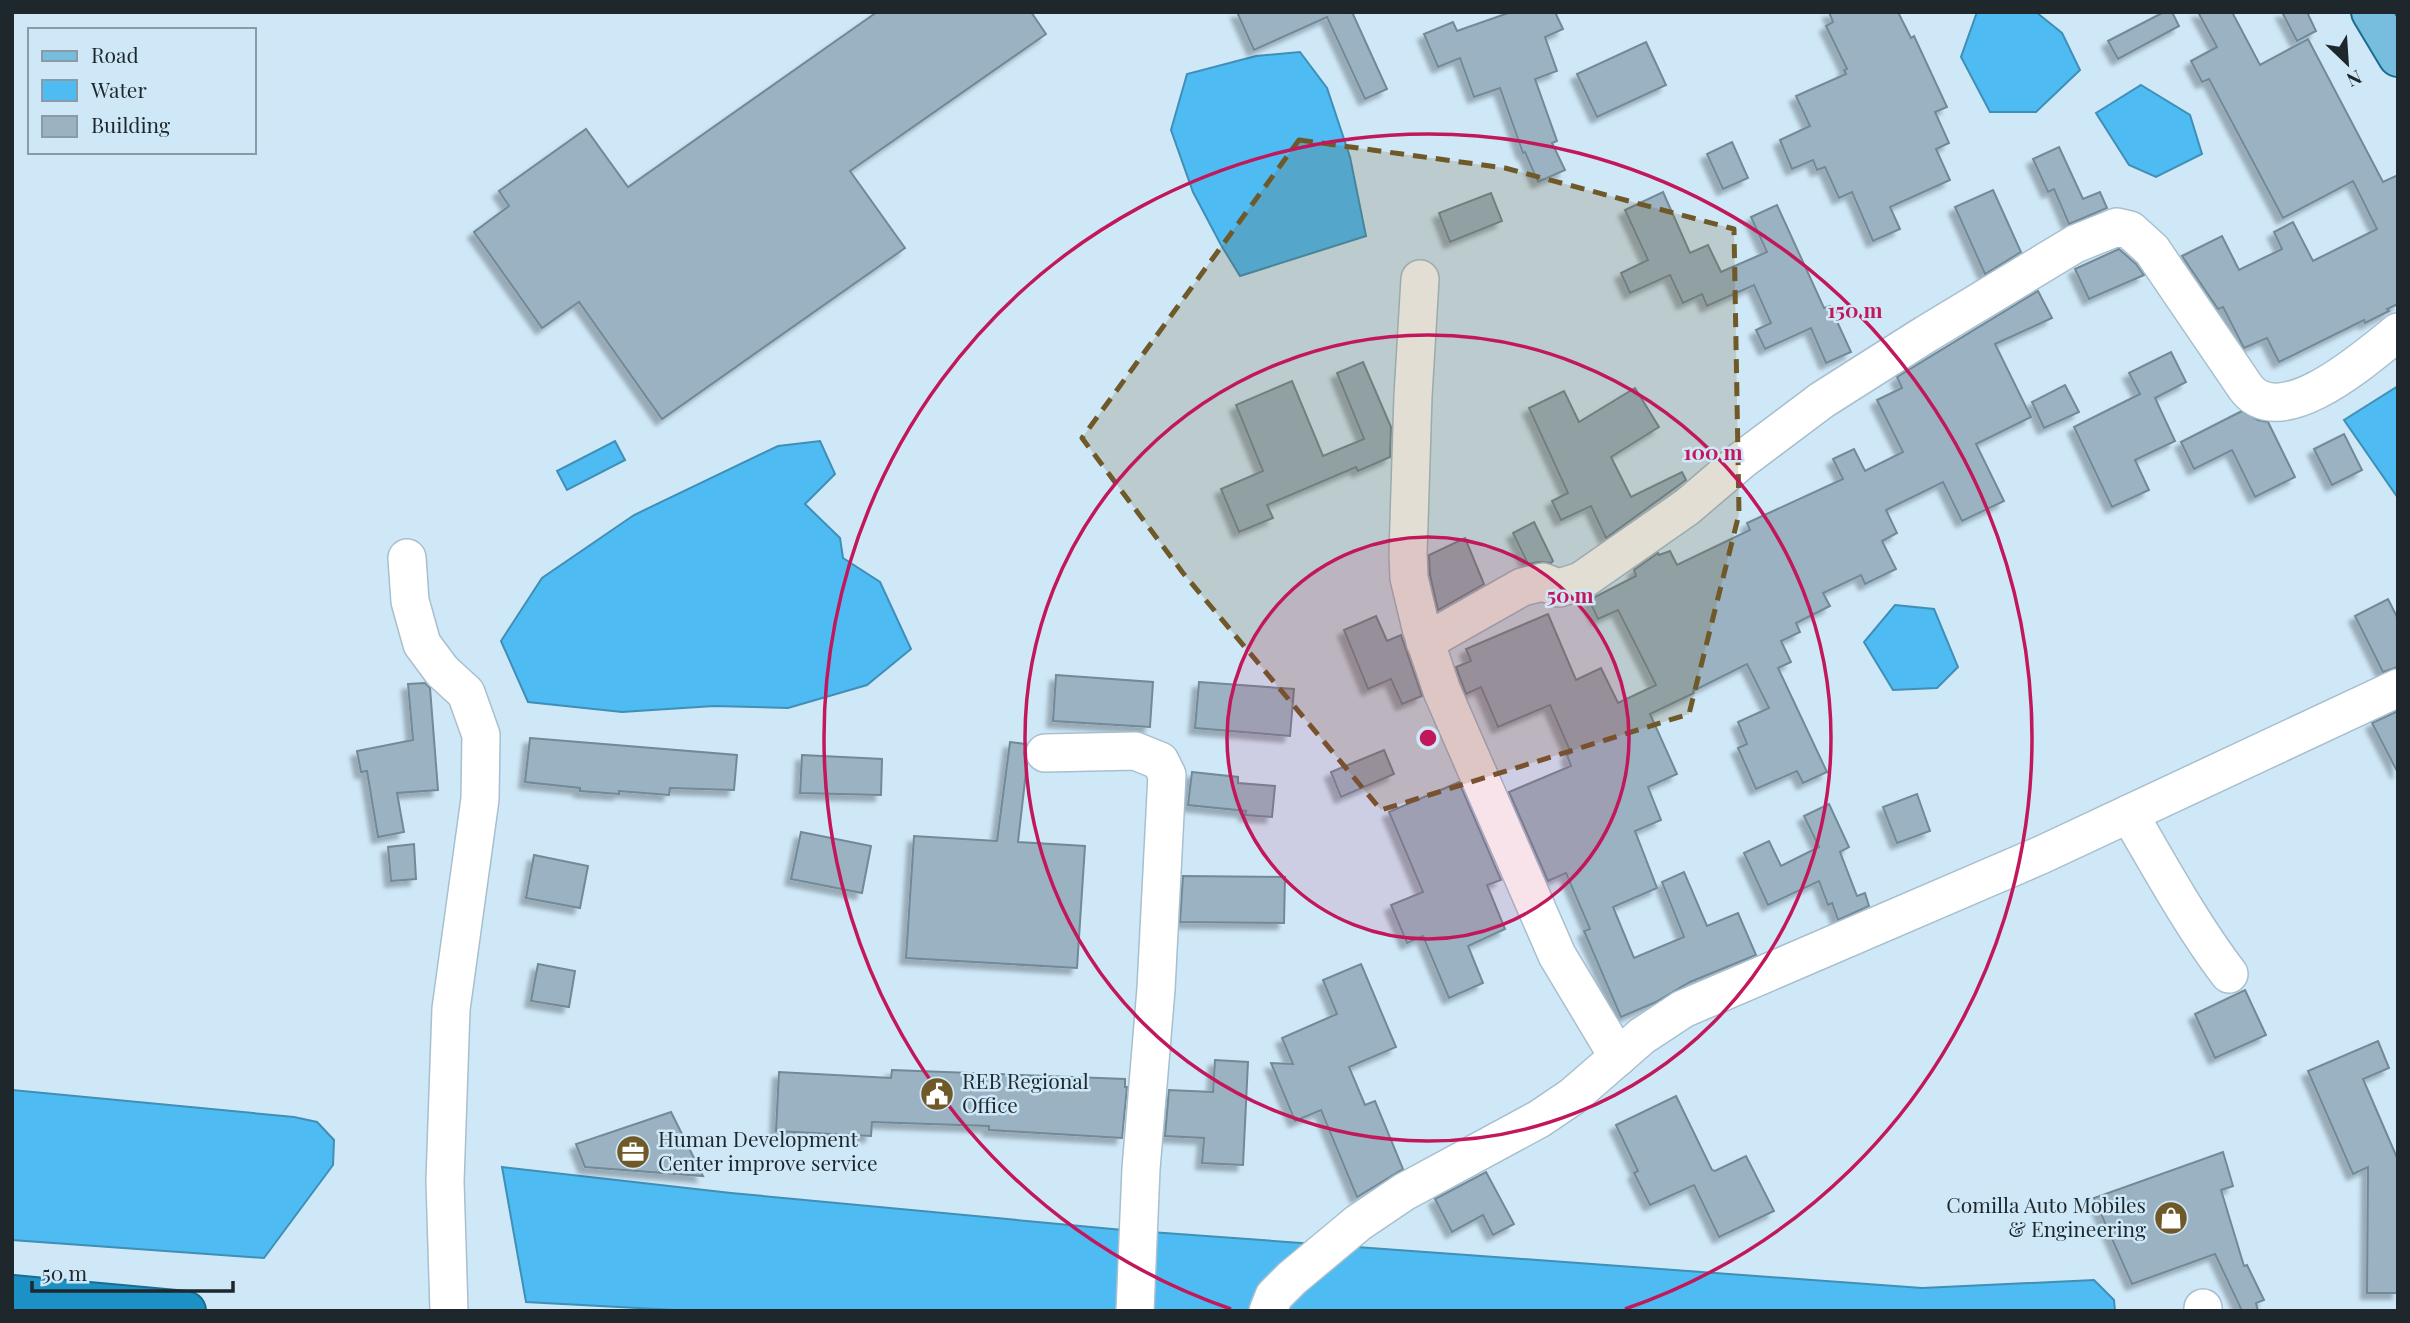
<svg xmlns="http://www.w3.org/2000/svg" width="2410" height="1323" font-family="'Playfair Display',serif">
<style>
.water{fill:#4ebbf3;stroke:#3f8fb7;stroke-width:2}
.building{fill:#9ab2c1;stroke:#728997;stroke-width:2;filter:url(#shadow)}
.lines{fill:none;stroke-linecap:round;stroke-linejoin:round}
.minor-casing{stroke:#a7bfce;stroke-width:40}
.major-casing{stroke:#1c6c90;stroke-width:42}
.highway-casing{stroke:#1c6c90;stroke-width:42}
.minor{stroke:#fff;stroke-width:37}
.major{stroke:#77bddd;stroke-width:38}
.highway{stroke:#1c91c6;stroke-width:38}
.marked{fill:#6f5929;fill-opacity:0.2;stroke:#6f5929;stroke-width:5;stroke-dasharray:14 9;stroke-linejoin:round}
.ring{fill:none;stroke:#c2185b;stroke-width:3.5}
.labels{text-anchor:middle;stroke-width:5;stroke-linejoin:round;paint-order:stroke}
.poi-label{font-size:21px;fill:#1d272c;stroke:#cfe8f8;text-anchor:start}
.centre{fill:#c2185b;stroke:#cfe8f8;stroke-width:3.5}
.ring-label{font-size:21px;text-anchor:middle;font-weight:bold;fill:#c2185b;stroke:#cfe8f8;stroke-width:5;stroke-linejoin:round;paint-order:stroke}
</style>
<defs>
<filter id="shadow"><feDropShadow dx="-6" dy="6" stdDeviation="2" flood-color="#0004"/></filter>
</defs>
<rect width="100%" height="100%" fill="#cfe8f8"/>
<!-- water -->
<g class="water">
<polygon points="1977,12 2036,12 2062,33 2080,70 2036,112 1990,112 1961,57"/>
<polygon points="1300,52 1327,88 1350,157 1366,236 1240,276 1221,245 1193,192 1171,130 1187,74 1256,56"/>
<polygon points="2141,85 2190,115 2202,154 2156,177 2129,165 2096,113"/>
<polygon points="2398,386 2398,498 2344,420"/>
<polygon points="615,441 625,460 567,490 557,471"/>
<polygon points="820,441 835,474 805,504 840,538 843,558 880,582 911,649 867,685 788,708 714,706 622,712 528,702 501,641 542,578 634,515 778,446"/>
<polygon points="1895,605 1934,609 1958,667 1937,688 1893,690 1864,642"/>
<polygon points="12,1090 294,1117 317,1122 334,1140 333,1165 264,1258 12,1240"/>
<polygon points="502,1167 731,1193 1123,1230 1922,1288 2094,1280 2114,1300 2115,1311 693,1311 526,1302"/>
</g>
<!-- building -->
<g class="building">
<polygon points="877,12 1031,12 1046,34 850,171 905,248 662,419 579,302 542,328 474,232 509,206 499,191 586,129 628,187"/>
<polygon points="1237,12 1352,12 1387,89 1365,99 1327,17 1254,50"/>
<polygon points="1511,12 1555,12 1563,29 1545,37 1557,71 1535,79 1557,141 1552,143 1565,170 1538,182 1525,152 1523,153 1500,88 1474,97 1460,58 1438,67 1424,34 1453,22 1457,31"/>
<polygon points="1829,12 1898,12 1911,38 1914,36 1947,107 1935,112 1949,143 1936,149 1950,180 1890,207 1900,229 1873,241 1852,192 1839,198 1825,167 1817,170 1813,160 1792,169 1780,140 1810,126 1796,96 1846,74 1844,70 1847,69 1826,26 1833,22"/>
<polygon points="2164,12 2172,12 2179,26 2118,59 2108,41"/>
<polygon points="2198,12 2232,12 2260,65 2308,39 2383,182 2398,175 2398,304 2387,309 2389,311 2365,323 2364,320 2279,362 2267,338 2244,348 2223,307 2218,309 2182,256 2222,236 2239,270 2282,249 2274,232 2293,222 2313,261 2377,229 2353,181 2283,218 2209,79 2202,82 2191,61 2217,47"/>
<polygon points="2282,12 2307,12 2316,31 2297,41"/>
<polygon points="1646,42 1666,85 1597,117 1577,74"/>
<polygon points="1732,142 1748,178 1723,189 1707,154"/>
<polygon points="2059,147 2083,199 2100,192 2107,208 2069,224 2054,189 2048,192 2033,159"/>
<polygon points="1993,190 2021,252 1985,274 1955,207"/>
<polygon points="1663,192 1690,253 1708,245 1721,272 1767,252 1751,217 1777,205 1824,308 1830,306 1851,352 1826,363 1811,328 1765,349 1756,330 1771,323 1754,285 1707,306 1702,294 1683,303 1670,275 1630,293 1621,273 1648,260 1625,210"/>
<polygon points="1491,193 1502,221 1450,242 1439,213"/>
<polygon points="2119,249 2136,264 2144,275 2089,299 2075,269"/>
<polygon points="2038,291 2052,318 1995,344 2031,417 1976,444 2004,501 1962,521 1943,482 1886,510 1897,533 1882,541 1896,569 1865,584 1861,575 1823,593 1830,606 1796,623 1800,632 1781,641 1791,662 1778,668 1827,772 1803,783 1797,771 1756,789 1738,748 1747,744 1738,722 1769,708 1747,664 1693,691 1694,693 1650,714 1677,774 1648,787 1661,820 1635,831 1657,888 1613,907 1634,958 1684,937 1662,882 1684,872 1707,926 1738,913 1756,955 1690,982 1656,1002 1621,1017 1584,931 1590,929 1566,873 1548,881 1509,792 1571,766 1567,755 1571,753 1550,705 1498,727 1481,687 1466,694 1462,683 1456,667 1471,661 1466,649 1548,614 1576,680 1601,668 1618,703 1656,685 1618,610 1598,619 1589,600 1636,576 1634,570 1658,553 1659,555 1670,551 1677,565 1750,530 1747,523 1843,479 1833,459 1854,449 1865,471 1903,452 1877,400 1902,388 1897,377"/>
<polygon points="2171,352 2186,382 2155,398 2175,441 2135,460 2149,490 2112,507 2074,427 2140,394 2129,373"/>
<polygon points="1363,362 1391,427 1390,457 1358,471 1356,467 1267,505 1273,518 1239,532 1221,489 1263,471 1236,405 1292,381 1323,456 1364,439 1337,373"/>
<polygon points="2065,385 2079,412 2044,428 2032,402"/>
<polygon points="1635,388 1659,427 1611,457 1631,497 1682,472 1686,480 1606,538 1591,506 1561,520 1552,501 1568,493 1529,408 1564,391 1579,422"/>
<polygon points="2242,411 2258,420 2268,422 2295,477 2255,497 2232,450 2194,469 2181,442"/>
<polygon points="2344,434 2362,470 2332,485 2314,449"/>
<polygon points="1534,522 1553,561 1551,563 1539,562 1528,564 1513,533"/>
<polygon points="1465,538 1484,584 1438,610 1430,575 1429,555"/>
<polygon points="2388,599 2398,619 2398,667 2383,672 2355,616"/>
<polygon points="1376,616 1387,641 1401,635 1422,696 1402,704 1391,679 1368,689 1344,630"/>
<polygon points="1056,675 1153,682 1150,727 1053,721"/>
<polygon points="1199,682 1294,689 1290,736 1195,728"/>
<polygon points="425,683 430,688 438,790 397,793 404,832 378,837 367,771 361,772 357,751 413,740 408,684"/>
<polygon points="2398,711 2398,773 2372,723"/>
<polygon points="530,738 737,755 734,790 670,788 669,795 619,791 619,794 580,791 580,788 525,782"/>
<polygon points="1010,742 1026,744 1024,754 1027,763 1018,842 1085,846 1077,968 906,958 914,836 997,841"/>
<polygon points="1384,750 1394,774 1341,797 1331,772"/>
<polygon points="802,755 882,759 881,795 800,793"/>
<polygon points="1192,772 1238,777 1238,783 1275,786 1272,817 1245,815 1246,811 1188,805"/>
<polygon points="1459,782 1501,880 1487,885 1505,929 1468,946 1483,983 1449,998 1423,936 1407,943 1391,905 1423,892 1389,812"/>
<polygon points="1917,794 1930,831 1897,843 1883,807"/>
<polygon points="1829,804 1849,847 1840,852 1857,896 1865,893 1869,906 1838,920 1832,903 1828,905 1819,881 1768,905 1744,853 1769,841 1781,866 1819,847 1804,816"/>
<polygon points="801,832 871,846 862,893 791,879"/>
<polygon points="414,844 416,879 391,881 388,847"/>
<polygon points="534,855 588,866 580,908 526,898"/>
<polygon points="1183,876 1285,877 1284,923 1180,922"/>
<polygon points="538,964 575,971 569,1007 531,1001"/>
<polygon points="1361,964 1396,1047 1349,1067 1365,1105 1375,1101 1403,1169 1357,1197 1321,1110 1295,1121 1271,1063 1293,1064 1282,1038 1337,1014 1323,980"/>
<polygon points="2245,990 2266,1035 2215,1058 2195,1014"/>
<polygon points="2378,1041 2389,1068 2363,1079 2398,1160 2398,1293 2367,1293 2368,1167 2353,1174 2308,1071"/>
<polygon points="1215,1060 1248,1062 1243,1165 1202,1163 1204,1138 1165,1136 1169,1090 1213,1092"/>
<polygon points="892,1070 1125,1079 1125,1087 1127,1087 1122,1138 989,1130 989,1126 872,1122 871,1136 776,1131 779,1072 891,1078"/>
<polygon points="1676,1096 1712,1170 1715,1171 1746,1156 1774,1211 1719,1237 1694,1185 1650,1205 1634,1173 1638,1171 1616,1125"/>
<polygon points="671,1112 703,1176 585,1167 576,1144"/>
<polygon points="2223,1152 2233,1186 2221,1190 2244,1266 2247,1265 2264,1300 2256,1303 2258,1311 2242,1311 2215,1254 2132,1284 2094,1198"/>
<polygon points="1486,1172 1514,1224 1493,1235 1483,1215 1452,1232 1435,1199"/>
</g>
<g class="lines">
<!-- minor casing -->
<g class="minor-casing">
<g id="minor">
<polyline points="1420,279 1413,396 1408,554 1409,578 1421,628 1442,691 1557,955 1618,1057"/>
<polyline points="407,558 410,601 422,644 442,671 466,693 481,735 480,799 451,1009 445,1181 449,1311"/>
<path d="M 1425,642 L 1522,587 L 1543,582 L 1559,588 L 1581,581 L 1687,507 L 1742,460 L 1822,400 L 1926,334 L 2075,244 L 2117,227 L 2130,230 L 2152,250 L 2246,388 C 2281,434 2368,356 2398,332"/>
<polyline points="1045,753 1135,751 1160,761 1167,775 1156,989 1141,1169 1135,1311"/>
<path d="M 2129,814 C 2161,868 2191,924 2229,974"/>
<polyline points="1268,1311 1274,1296 1292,1278 1358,1223 1404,1192 1539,1119 1573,1096 1642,1036 1683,1009 2041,855 2398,688"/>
<polyline points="2203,1311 2203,1308"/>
</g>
</g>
<!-- major casing -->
<g class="major-casing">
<polyline id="major" points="2371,12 2398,57"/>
</g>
<!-- highway casing -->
<g class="highway-casing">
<polyline id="highway" points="12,1295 186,1311"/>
</g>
<!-- minor -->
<use href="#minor" class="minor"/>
<!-- major -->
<use href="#major" class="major"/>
<!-- highway -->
<use href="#highway" class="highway"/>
</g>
<!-- marked area -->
<path class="marked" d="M 1299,140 L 1505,168 L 1734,229 L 1739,514 L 1689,714 L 1381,810 L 1183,573 L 1082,438 Z"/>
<!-- distance rings -->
<circle cx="1428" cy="738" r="201" fill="#c2185b" fill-opacity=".12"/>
<g class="ring">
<circle cx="1428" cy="738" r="201"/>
<circle cx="1428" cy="738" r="403"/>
<path d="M1231 1309A604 604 0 1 1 1625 1309"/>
</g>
<!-- icons -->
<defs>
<g id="civic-disc" transform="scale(1.75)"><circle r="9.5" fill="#6f5929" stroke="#cfe8f8"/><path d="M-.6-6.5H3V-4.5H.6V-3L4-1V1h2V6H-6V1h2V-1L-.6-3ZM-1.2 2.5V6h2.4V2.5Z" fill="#fff"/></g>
<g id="office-disc" transform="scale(1.75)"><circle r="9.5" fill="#6f5929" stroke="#cfe8f8"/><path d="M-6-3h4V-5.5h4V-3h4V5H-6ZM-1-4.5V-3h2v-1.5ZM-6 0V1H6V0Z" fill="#fff"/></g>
<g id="shop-disc" transform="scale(1.75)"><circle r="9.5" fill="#6f5929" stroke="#cfe8f8"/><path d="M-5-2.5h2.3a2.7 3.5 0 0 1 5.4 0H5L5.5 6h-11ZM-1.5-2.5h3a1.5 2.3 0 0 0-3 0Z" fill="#fff"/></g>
</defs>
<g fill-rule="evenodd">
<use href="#civic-disc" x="937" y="1094"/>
<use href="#office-disc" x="633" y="1152"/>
<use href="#shop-disc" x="2171" y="1218"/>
</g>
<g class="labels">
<!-- poi labels -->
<g class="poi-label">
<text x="962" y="1089">REB Regional<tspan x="962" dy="24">Office</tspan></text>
<text x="658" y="1147">Human Development<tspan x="658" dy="24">Center improve service</tspan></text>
<text x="2146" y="1213" text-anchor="end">Comilla Auto Mobiles<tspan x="2146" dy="24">&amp; Engineering</tspan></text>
</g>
</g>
<circle cx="1428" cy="738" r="10" class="centre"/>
<g class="ring-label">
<text x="1855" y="318">150 m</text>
<text x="1713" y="460">100 m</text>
<text x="1570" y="603">50 m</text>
</g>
<!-- border -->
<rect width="2410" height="1323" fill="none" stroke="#1d272c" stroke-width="28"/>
<!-- legend -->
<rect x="28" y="28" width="228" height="126" fill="#cfe8f8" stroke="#889ba6" stroke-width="2"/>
<rect x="42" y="51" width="35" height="10" fill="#77bddd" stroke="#889ba6" stroke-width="2"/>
<text x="91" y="63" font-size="21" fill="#1d272c">Road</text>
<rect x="42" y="80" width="35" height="21" fill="#4ebbf3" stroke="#889ba6" stroke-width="2"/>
<text x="91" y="98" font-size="21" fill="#1d272c">Water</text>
<rect x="42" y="116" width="35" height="21" fill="#9ab2c1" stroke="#889ba6" stroke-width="2"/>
<text x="91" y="133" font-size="21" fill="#1d272c">Building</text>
<!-- north arrow -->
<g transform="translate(2347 63) rotate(155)" stroke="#cfe8f8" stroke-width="5" paint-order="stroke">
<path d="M0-5L12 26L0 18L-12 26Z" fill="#1d272c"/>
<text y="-10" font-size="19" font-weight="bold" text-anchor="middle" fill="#1d272c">N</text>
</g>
<!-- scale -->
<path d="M32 1281v10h201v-10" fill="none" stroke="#1d272c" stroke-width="3.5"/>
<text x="42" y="1281" font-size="21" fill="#1d272c" stroke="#cfe8f8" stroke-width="5" paint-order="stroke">50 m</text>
</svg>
